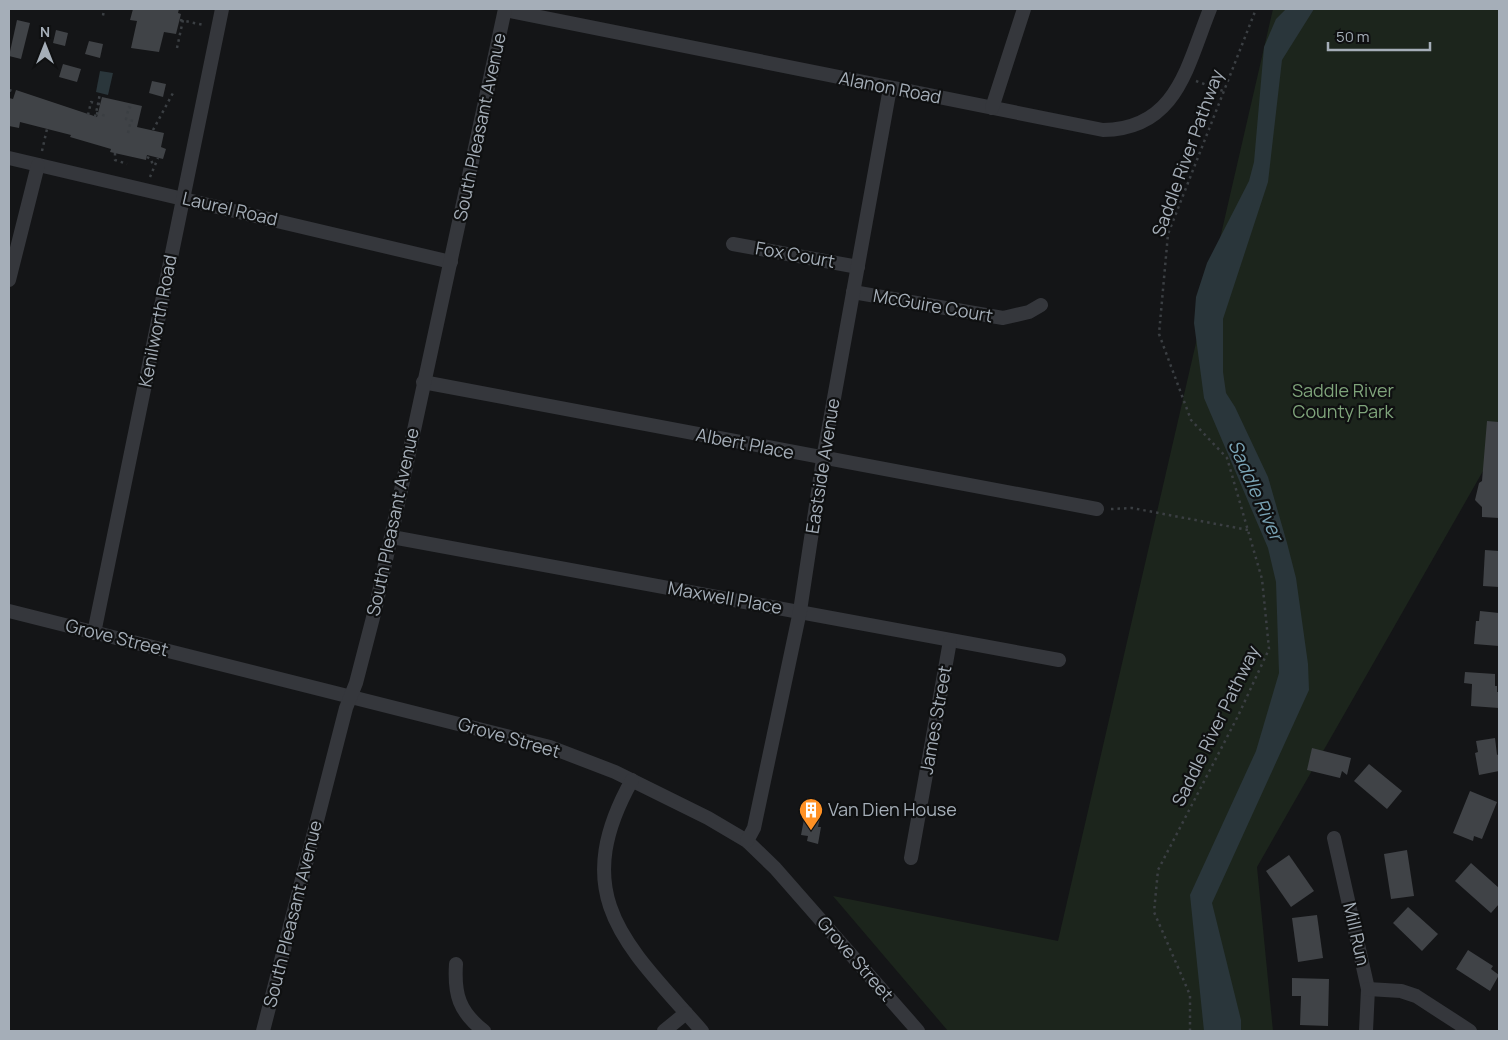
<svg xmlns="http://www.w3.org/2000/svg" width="1508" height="1040" font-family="Manrope,sans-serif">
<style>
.green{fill:#1c251c}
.water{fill:#2a363b}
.building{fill:#404347}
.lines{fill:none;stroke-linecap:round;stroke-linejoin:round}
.path{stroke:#3b3f43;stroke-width:2.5;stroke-dasharray:2.5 4;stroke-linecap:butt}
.minor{stroke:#35373c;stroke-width:14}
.labels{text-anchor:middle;stroke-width:4.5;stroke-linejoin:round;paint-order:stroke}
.street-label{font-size:18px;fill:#a5aeb8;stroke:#0f1011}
.park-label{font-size:18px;fill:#7fa47b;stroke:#0f1011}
.poi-label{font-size:18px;fill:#a5aeb8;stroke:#0f1011;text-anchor:start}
.water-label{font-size:19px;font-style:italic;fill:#79a3b5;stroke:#0f1011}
</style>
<rect width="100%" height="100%" fill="#141517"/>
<!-- green -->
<polygon class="green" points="1273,9 1499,9 1499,443 1257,867 1273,1031 948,1031 833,896 1058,941"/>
<!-- water -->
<g class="water">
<polygon points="1286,9 1314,9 1282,60 1268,182 1223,319 1223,372 1226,393 1235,407 1268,477 1287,543 1296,578 1308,664 1309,690 1212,903 1241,1020 1241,1031 1204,1031 1190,895 1256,751 1279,673 1276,582 1268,548 1204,398 1194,323 1196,297 1207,263 1249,181 1254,162 1264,47 1276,19"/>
<polygon points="100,71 113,73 108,95 96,92"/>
</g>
<!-- building -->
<g class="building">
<polygon points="133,9 179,9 178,13 181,14 176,34 164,32 159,52 131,48 137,21 130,20"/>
<polygon points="17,20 30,23 21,59 9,56"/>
<polygon points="56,30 68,33 65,46 53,43"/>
<polygon points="89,41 103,44 100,58 85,54"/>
<polygon points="63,64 81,69 77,82 59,77"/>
<polygon points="152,81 166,84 163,97 149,93"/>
<polygon points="16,90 97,117 102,97 142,106 137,127 164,133 161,147 166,149 163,159 147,155 146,160 110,152 111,149 70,137 71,135 20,122 19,128 9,126 9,98 13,99"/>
<polygon points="1487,421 1499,422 1499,518 1482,517 1482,507 1475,500 1479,483 1482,481"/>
<polygon points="1485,550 1499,551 1499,587 1483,586"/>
<polygon points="1480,611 1499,613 1499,646 1474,644 1476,621 1479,621"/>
<polygon points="1465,672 1495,674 1495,686 1497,686 1497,692 1499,692 1499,708 1471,706 1472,684 1464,683"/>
<polygon points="1495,738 1497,755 1499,754 1499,771 1479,775 1475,753 1478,752 1476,741"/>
<polygon points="1312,748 1351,758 1347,775 1342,771 1340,778 1307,770"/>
<polygon points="1369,764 1402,791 1387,809 1354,781"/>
<polygon points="1470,791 1497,802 1482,839 1474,836 1473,841 1453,833"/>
<polygon points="805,814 820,817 818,827 821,827 818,844 807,841 808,836 801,835"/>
<polygon points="1407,850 1414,896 1391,899 1384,854"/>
<polygon points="1289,855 1314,891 1291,907 1266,871"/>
<polygon points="1471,863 1499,888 1499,904 1491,913 1455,881"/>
<polygon points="1408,907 1438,934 1422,951 1393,923"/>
<polygon points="1317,915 1323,958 1298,962 1292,918"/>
<polygon points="1468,950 1493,966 1491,969 1499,975 1490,991 1456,969"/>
<polygon points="1292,978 1329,979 1328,1026 1300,1025 1301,996 1292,996"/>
</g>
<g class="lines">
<!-- path -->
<g class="path">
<polyline points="102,14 107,15"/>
<polyline points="180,20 204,25"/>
<polyline points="177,48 183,20"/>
<polyline points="1196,81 1223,91"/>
<polyline points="9,90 15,92"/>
<polyline points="131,108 129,107 126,119 133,121"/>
<polyline points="96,113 106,116"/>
<polyline points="88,115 91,102 98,104 100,93"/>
<polyline points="95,117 98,104 100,104"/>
<polyline points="153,130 173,93"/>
<polyline points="128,133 131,120"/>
<polyline points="42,151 47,129"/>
<polyline points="115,153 115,160 127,164"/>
<polyline points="147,157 151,159 153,166"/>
<polyline points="150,177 158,158"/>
<polyline points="1111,509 1132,508 1248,530"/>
<polyline points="1190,1031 1190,995 1154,912 1158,870 1238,716 1269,649 1262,579 1227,458 1191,420 1159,334 1168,234 1256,9"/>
</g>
<!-- minor -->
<g class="minor">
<path d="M 505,10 L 1103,130 C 1177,129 1187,66 1210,9"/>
<polyline points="992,108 1024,9"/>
<polyline points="9,158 451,262"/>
<polyline points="733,244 858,267"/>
<polyline points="9,280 38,165"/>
<polyline points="853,292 1003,318 1029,312 1041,305"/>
<polyline points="423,382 1097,509"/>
<polyline points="392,537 1059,660"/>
<polyline points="9,611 550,747 615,772 708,818 747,841 775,868 918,1031"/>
<polyline points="94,633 222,9"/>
<path d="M 632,780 C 566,898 628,946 702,1031"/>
<polyline points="1334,838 1368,989 1366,1031"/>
<polyline points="747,841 754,828 800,611 823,459 890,88"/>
<polyline points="911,858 950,641"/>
<path d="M 456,964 C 454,994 459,1012 484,1031"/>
<polyline points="1368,989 1401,991 1416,996 1470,1031"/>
<polyline points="263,1031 346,708 356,683 376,606 505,9"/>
<polyline points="664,1031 686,1013"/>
</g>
</g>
<!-- icons -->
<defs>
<g id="building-pin" transform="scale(1.25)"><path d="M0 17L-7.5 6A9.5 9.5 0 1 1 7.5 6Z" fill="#ff9124" stroke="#0f1011"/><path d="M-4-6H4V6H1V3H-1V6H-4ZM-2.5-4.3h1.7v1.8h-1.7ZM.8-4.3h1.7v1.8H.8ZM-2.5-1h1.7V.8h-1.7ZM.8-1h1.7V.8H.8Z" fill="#fff"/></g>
</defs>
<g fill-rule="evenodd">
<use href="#building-pin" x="811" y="810"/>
</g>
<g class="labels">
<!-- street labels -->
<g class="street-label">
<text transform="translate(890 88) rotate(11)" y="6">Alanon Road</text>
<text transform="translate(480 127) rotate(-78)" y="6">South Pleasant Avenue</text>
<text transform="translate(1188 153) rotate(-70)" y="6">Saddle River Pathway</text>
<text transform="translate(230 209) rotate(13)" y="6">Laurel Road</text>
<text transform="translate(795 255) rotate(10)" y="6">Fox Court</text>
<text transform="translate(933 306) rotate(10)" y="6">McGuire Court</text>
<text transform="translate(158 321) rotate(-79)" y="6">Kenilworth Road</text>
<text transform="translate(745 444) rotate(11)" y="6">Albert Place</text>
<text transform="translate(823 466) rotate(-81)" y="6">Eastside Avenue</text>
<text transform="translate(393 522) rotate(-78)" y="6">South Pleasant Avenue</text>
<text transform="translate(725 598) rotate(10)" y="6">Maxwell Place</text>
<text transform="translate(117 638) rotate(14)" y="6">Grove Street</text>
<text transform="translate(936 720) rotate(-80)" y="6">James Street</text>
<text transform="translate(1216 726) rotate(-64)" y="6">Saddle River Pathway</text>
<text transform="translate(509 738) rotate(16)" y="6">Grove Street</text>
<text transform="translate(293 914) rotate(-76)" y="6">South Pleasant Avenue</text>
<text transform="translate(1356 934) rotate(77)" y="6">Mill Run</text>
<text transform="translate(855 959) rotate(49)" y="6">Grove Street</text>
</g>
<!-- park labels -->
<g class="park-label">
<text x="1343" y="397">Saddle River<tspan x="1343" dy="21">County Park</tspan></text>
</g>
<!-- poi labels -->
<g class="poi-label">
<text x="828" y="816">Van Dien House</text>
</g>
<!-- water labels -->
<g class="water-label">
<text transform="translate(1256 490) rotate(66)" y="7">Saddle River</text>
</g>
</g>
<!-- border -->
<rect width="1508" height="1040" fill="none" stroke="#a5aeb8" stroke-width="20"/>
<!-- north arrow -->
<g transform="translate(45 45)" stroke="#0f1011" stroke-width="4" paint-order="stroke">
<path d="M0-4L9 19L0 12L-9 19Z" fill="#a5aeb8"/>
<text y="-8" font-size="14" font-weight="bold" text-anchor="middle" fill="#a5aeb8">N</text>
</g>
<!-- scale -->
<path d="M1328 42v8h102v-8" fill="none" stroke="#a5aeb8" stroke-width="2.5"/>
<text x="1336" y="42" font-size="15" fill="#a5aeb8" stroke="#0f1011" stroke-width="4" paint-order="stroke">50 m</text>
</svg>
